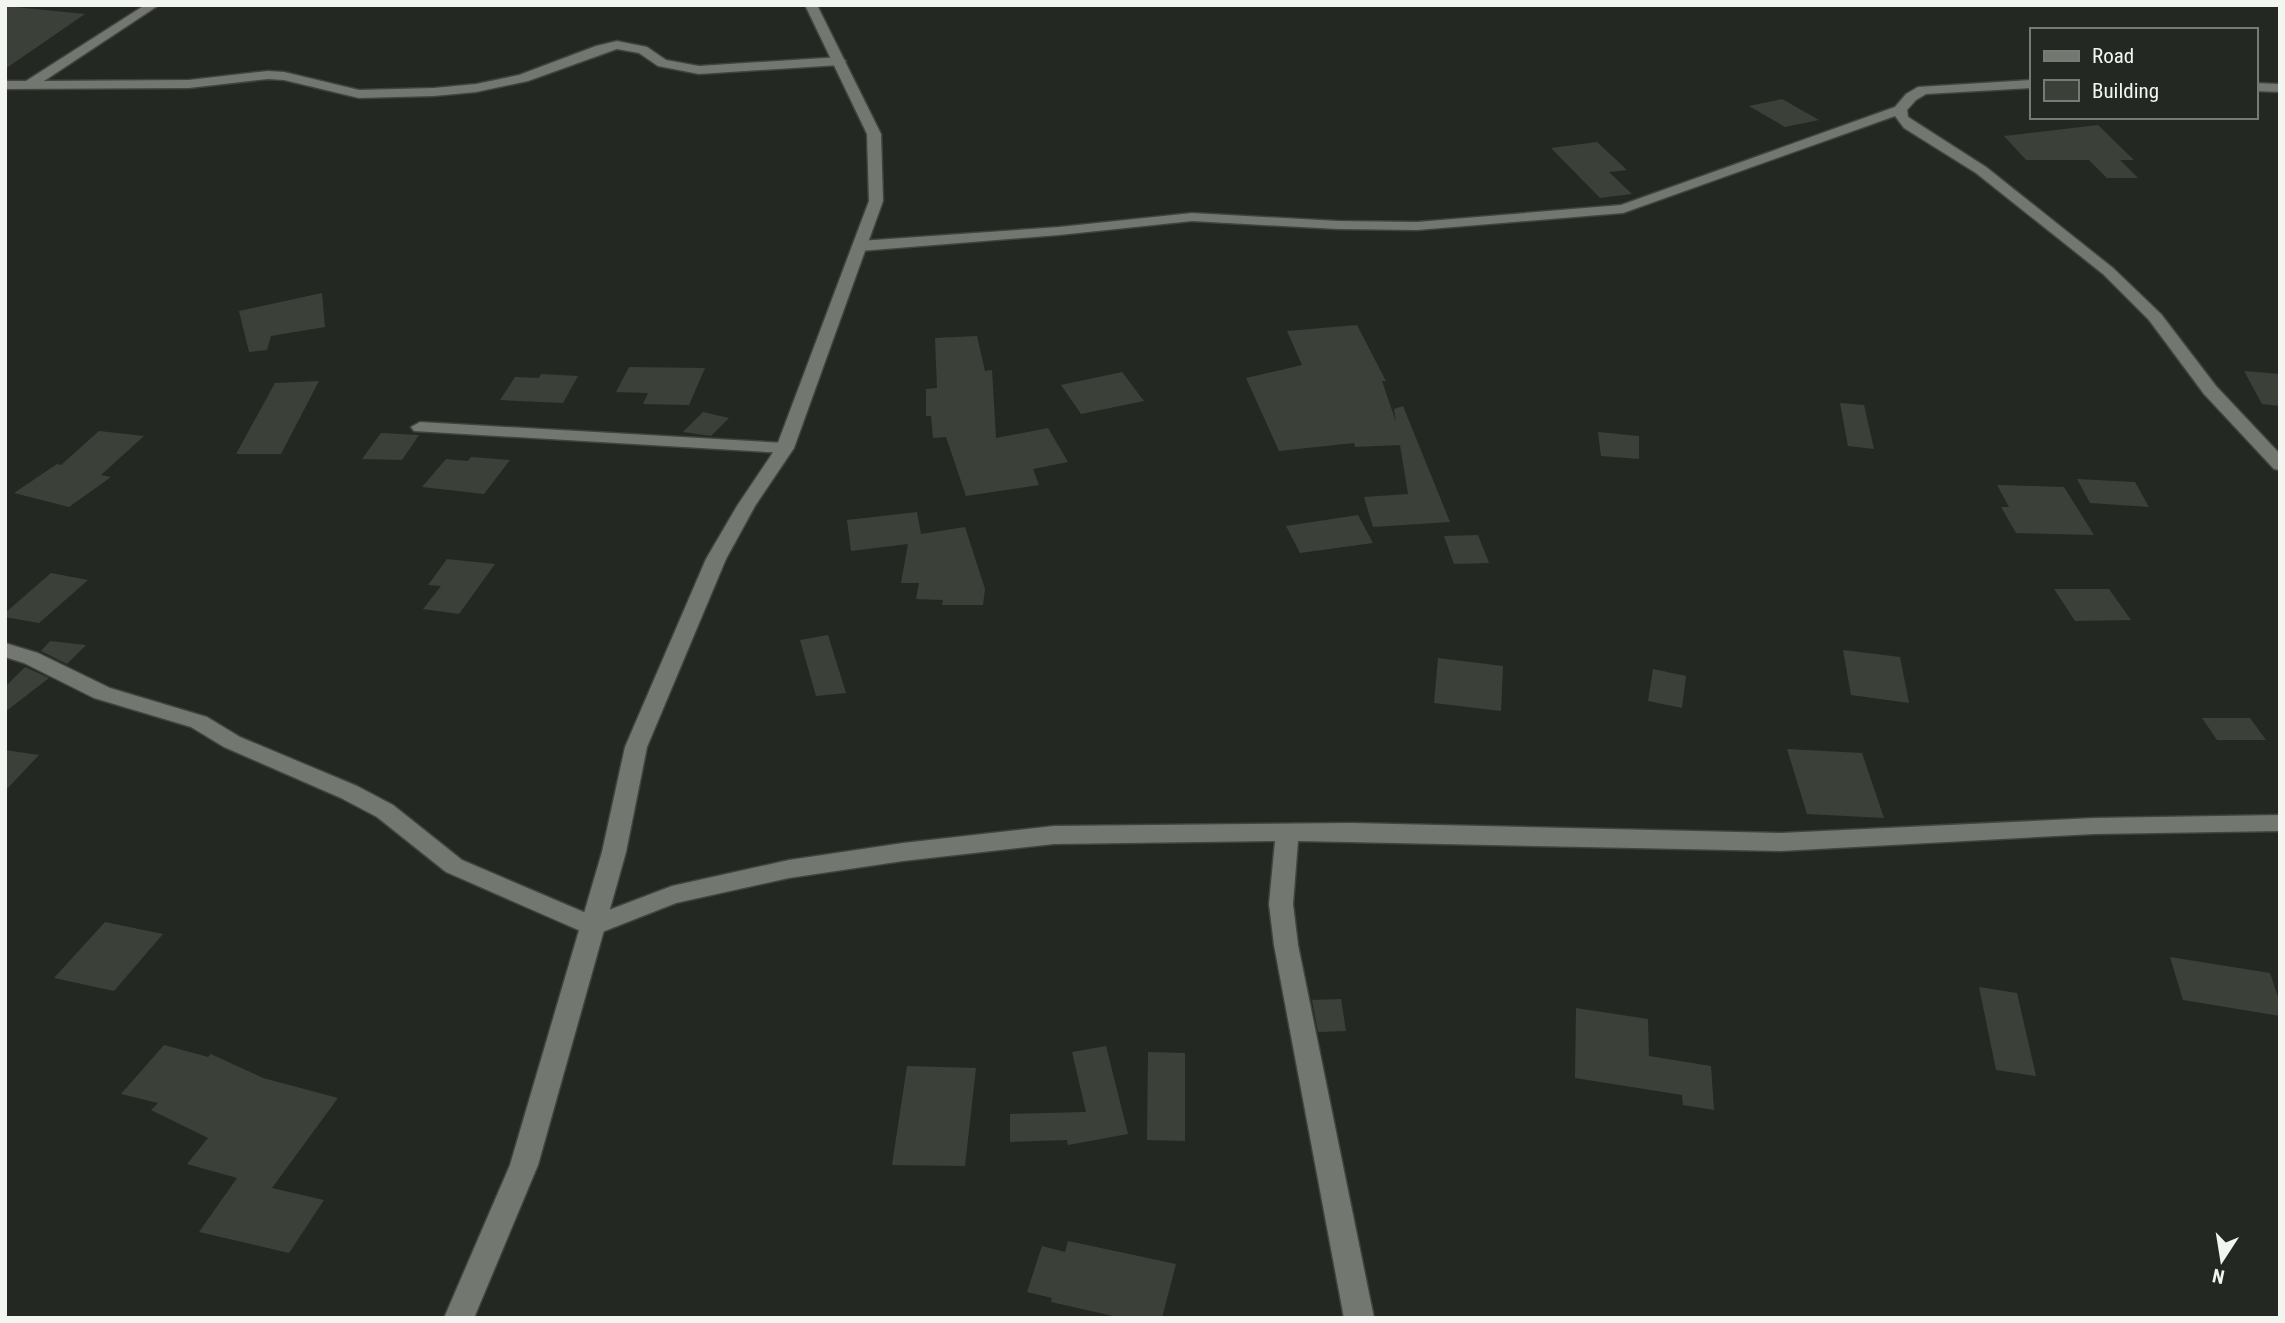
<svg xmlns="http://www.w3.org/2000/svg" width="2285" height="1323" font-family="'Roboto Condensed',sans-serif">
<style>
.building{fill:#3b4039}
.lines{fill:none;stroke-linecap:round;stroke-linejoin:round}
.street-casing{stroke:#40433e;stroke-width:3}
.secondary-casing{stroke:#40433e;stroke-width:3}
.street{fill:#727770;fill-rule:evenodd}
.secondary{fill:#727770;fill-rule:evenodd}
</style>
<rect width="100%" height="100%" fill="#242822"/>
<!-- building -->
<g class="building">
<polygon points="5,6 85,14 5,69"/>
<polygon points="1782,99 1819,120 1785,127 1749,106"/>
<polygon points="2098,125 2134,160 2120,160 2138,178 2107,178 2089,160 2026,160 2004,136"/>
<polygon points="1597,142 1627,170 1609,172 1632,194 1600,198 1551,148"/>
<polygon points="322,293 325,327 271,336 267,350 249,352 239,311"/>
<polygon points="1357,325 1386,381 1382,381 1396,422 1394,409 1403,406 1450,522 1373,527 1364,497 1408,494 1400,445 1355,447 1354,443 1279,451 1246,378 1302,365 1287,331"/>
<polygon points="977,336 985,371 992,370 996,438 1048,428 1068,462 1033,469 1039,485 966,496 946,437 933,438 931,416 926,416 926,389 937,388 935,338"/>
<polygon points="629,367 705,368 689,405 643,404 648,393 616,392"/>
<polygon points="2244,371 2280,374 2280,406 2262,404"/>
<polygon points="1122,372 1144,401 1081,414 1061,385"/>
<polygon points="541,374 578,376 563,403 500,400 515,377 539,378"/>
<polygon points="319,381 281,454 236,454 275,383"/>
<polygon points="1840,403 1864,405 1874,449 1848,446"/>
<polygon points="703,412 729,418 711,436 683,432"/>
<polygon points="99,431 144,436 101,475 111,477 69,507 14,493 57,464 61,465"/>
<polygon points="1598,432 1639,436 1639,459 1601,456"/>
<polygon points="381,433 419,435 402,460 362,459"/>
<polygon points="471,457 510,460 484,494 422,487 446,459 468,461"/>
<polygon points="2077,479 2135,482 2149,507 2090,503"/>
<polygon points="1997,485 2064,487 2094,535 2016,533 2001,507 2009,507"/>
<polygon points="917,512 921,534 965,527 985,589 983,605 942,605 943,600 916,599 919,583 901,583 908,544 851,551 847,520"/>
<polygon points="1358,515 1373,543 1300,553 1286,526"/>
<polygon points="1478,535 1489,563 1454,564 1444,536"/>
<polygon points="447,559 495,564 459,614 423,609 441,586 428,585"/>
<polygon points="51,573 88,580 39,623 5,617 5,613"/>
<polygon points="2054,589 2109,589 2131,620 2075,621"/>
<polygon points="828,635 846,693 816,696 800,640"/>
<polygon points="50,641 86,645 67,664 41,651"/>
<polygon points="1843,650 1900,657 1909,703 1851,695"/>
<polygon points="1438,658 1503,666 1501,711 1434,703"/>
<polygon points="25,667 49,678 5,712 5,687"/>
<polygon points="1653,669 1686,676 1682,708 1648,701"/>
<polygon points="2202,718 2250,718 2266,740 2217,740"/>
<polygon points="1787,749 1862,753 1884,818 1807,814"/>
<polygon points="5,750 39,755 5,791"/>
<polygon points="105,922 163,934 114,991 54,978"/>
<polygon points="2170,957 2270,973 2280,1003 2280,1016 2183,1000"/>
<polygon points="1979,987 2017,993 2036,1076 1996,1070"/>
<polygon points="1341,999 1346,1031 1318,1032 1312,1000"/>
<polygon points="1576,1008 1648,1019 1649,1056 1711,1066 1714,1110 1683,1105 1682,1095 1575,1078"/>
<polygon points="164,1045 208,1057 211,1054 263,1078 338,1098 272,1188 324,1200 289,1253 199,1232 237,1178 187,1164 208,1138 151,1110 158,1103 121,1094"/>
<polygon points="1106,1046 1128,1134 1068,1145 1067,1140 1010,1142 1010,1114 1086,1112 1072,1052"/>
<polygon points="1148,1052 1185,1053 1185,1141 1147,1140"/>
<polygon points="907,1066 976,1068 965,1166 892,1165"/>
<polygon points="1068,1241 1176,1264 1162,1318 1122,1318 1051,1302 1052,1298 1027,1292 1042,1246 1065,1252"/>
</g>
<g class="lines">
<!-- street casing -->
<g class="street-casing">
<g id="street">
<polygon points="145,5 159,5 44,81 189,80 268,71 284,72 359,90 434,88 476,84 519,75 596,46 617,41 647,47 666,60 699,66 840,57 846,61 840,65 699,74 658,66 639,53 617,49 528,81 476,92 434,96 359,98 284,80 268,79 189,88 5,89 5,81 26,81"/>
<polygon points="2031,80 2031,88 1926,94 1916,100 1907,110 1908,117 1986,167 2113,268 2161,314 2216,386 2280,454 2280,470 2274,469 2204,394 2149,320 2103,274 1976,173 1904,128 1895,116 1623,213 1417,230 1338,229 1192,221 1059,235 860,251 852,246 860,241 1059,227 1192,213 1338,221 1417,222 1621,205 1895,107 1906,94 1918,87"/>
<polygon points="2255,83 2280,84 2280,92 2255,91"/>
<polygon points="420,422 785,443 794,448 785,453 414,431 411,427"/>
<polygon points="5,643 38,653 110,688 207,717 240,737 357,786 393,805 462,860 593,916 672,886 789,860 903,843 1054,826 1351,823 1781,833 2094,818 2280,815 2280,831 2094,834 1781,851 1298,841 1293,904 1298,945 1374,1318 1344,1318 1274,945 1269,904 1275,841 1054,844 903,861 789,878 676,903 592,936 446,872 377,817 341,798 224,747 191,727 94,698 24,663 5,657"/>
</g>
</g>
<!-- secondary casing -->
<g class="secondary-casing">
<polygon id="secondary" points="805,5 817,5 881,134 883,201 794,448 755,506 726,559 647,747 626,852 538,1165 474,1318 444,1318 510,1165 602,852 625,747 706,559 737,506 776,448 869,201 867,134"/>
</g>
<!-- street -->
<use href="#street" class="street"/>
<!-- secondary -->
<use href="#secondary" class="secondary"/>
</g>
<!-- border -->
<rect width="2285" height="1323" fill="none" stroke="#f3f5f1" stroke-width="14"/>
<!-- legend -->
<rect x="2030" y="28" width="228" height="91" fill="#242822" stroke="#777a75" stroke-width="2"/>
<rect x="2044" y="51" width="35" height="10" fill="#727770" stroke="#777a75" stroke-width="2"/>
<text x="2092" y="63" font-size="21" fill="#f3f5f1">Road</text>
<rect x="2044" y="80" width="35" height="21" fill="#3b4039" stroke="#777a75" stroke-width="2"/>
<text x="2092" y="98" font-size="21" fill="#f3f5f1">Building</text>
<!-- north arrow -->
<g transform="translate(2222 1260) rotate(192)" stroke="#242822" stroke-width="5" paint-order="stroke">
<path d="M0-5L12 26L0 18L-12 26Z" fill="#f3f5f1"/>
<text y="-10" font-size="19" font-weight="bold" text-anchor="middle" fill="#f3f5f1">N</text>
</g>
</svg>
